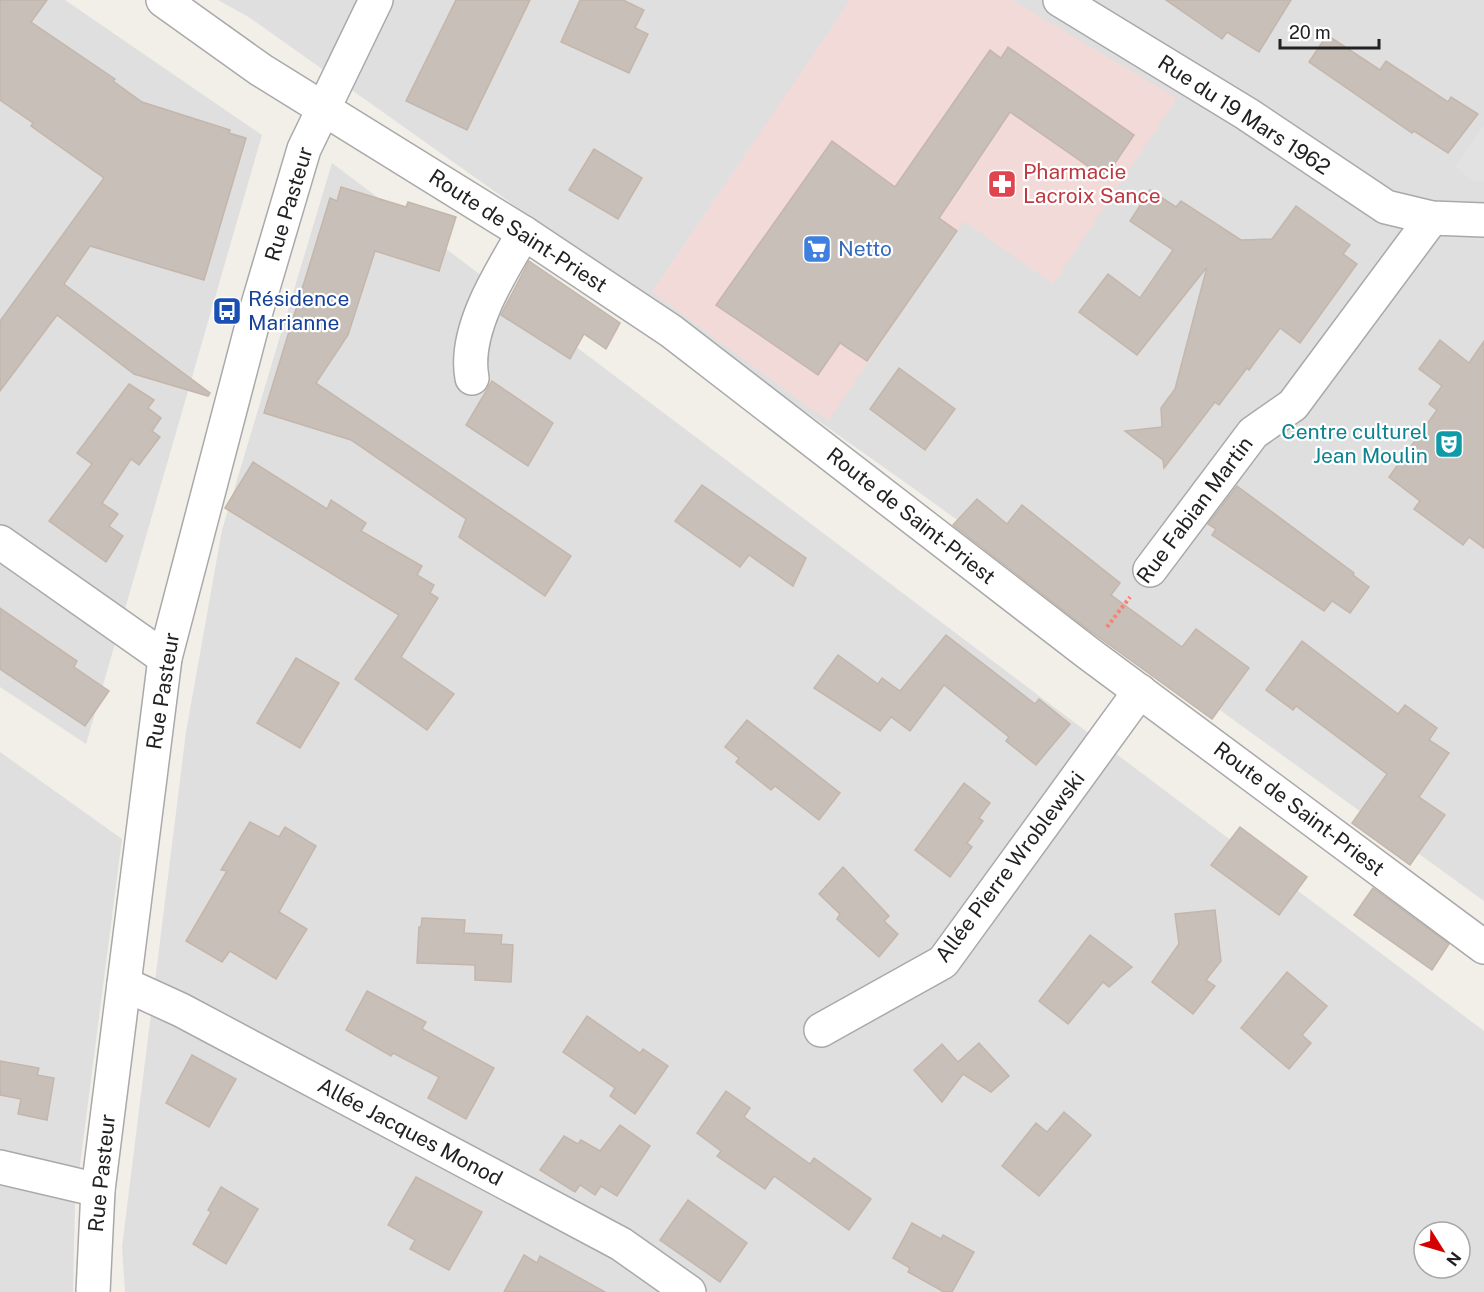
<svg xmlns="http://www.w3.org/2000/svg" width="1484" height="1292" font-family="'Public Sans',sans-serif">
<style>
.residential{fill:#e0dfdf;fill-rule:evenodd}
.commercial{fill:#f2dad9}
.parking{fill:#e2e2e2}
.building{fill:#c7bfb8;stroke:#c4b6ab;stroke-width:1.5}
.lines{fill:none;stroke-linecap:round;stroke-linejoin:round}
.minor-casing{stroke:#a9a9a9;stroke-width:36}
.path{stroke:#fa8072;stroke-width:4;stroke-dasharray:3 3;stroke-linecap:butt}
.minor{stroke:#fff;stroke-width:33}
.labels{text-anchor:middle;stroke-width:4.5;stroke-linejoin:round;paint-order:stroke}
.street-label{font-size:21px;fill:#222;stroke:#fff}
.health-label{font-size:21px;fill:#be3a42;stroke:#fff;text-anchor:start}
.shop-label{font-size:21px;fill:#366cbe;stroke:#fff;text-anchor:start}
.transit-label{font-size:21px;fill:#164399;stroke:#fff;text-anchor:start}
.culture-label{font-size:21px;fill:#0d838f;stroke:#fff;text-anchor:end}
</style>
<rect width="100%" height="100%" fill="#f2efe9"/>
<!-- residential -->
<g class="residential">
<polygon points="0,0 65,0 262,135 86,744 0,687"/>
<polygon points="218,0 1484,0 1484,901 913,488 250,18"/>
<path d="M 332,163 L 1484,1031 L 1484,1292 L 125,1292 L 122,1247 L 186,732 L 222,530 ZM 1424,1232 L 1460,1232 L 1460,1268 L 1424,1268 Z"/>
<polygon points="0,752 122,839 75,1204 73,1292 0,1292"/>
</g>
<!-- commercial -->
<polygon class="commercial" points="850,0 1012,0 1177,98 1053,284 964,221 828,421 652,292"/>
<!-- parking -->
<polygon class="parking" points="1484,125 1484,181 1474,181 1455,167"/>
<!-- building -->
<g class="building">
<polygon points="0,0 47,0 31,22 115,79 113,81 142,102 230,130 229,133 246,138 204,280 90,246 64,284 210,393 208,396 134,374 57,315 0,391 0,321 104,178 31,126 33,123 0,100"/>
<polygon points="456,0 530,0 467,130 406,101"/>
<polygon points="580,0 623,0 644,10 635,28 648,34 629,73 561,42"/>
<polygon points="1166,0 1291,0 1259,52 1227,32 1222,39"/>
<polygon points="1327,35 1380,70 1386,61 1448,102 1451,97 1478,114 1448,153 1414,131 1412,133 1309,62"/>
<polygon points="1008,47 1134,135 1105,178 1010,112 939,218 957,231 867,361 840,343 818,375 716,305 832,141 895,187 990,50 1001,58"/>
<polygon points="594,149 642,178 618,219 569,190"/>
<polygon points="341,187 406,207 408,202 456,217 439,271 375,251 348,335 316,383 571,556 545,596 459,537 466,519 351,440 264,413 330,198 337,201"/>
<polygon points="1150,190 1176,207 1181,201 1241,240 1272,239 1296,206 1350,245 1343,254 1357,264 1300,343 1280,328 1249,370 1247,368 1219,405 1215,402 1164,468 1163,460 1125,431 1162,427 1161,408 1175,389 1207,267 1137,355 1079,312 1108,274 1140,298 1173,250 1130,221"/>
<polygon points="529,261 620,323 606,349 584,334 570,359 501,315"/>
<polygon points="1440,340 1469,363 1484,341 1484,548 1469,537 1463,545 1414,509 1420,501 1389,477 1437,410 1429,404 1442,386 1419,369"/>
<polygon points="899,368 955,409 925,450 870,409"/>
<polygon points="492,381 553,423 528,466 466,425"/>
<polygon points="129,384 154,400 148,408 161,418 152,431 160,437 139,465 131,459 102,503 118,514 109,526 123,536 106,562 49,521 92,464 77,453"/>
<polygon points="253,462 327,509 331,500 366,523 361,531 422,566 417,575 434,585 430,593 438,598 401,657 454,694 427,730 355,679 399,615 225,508"/>
<polygon points="702,485 806,558 793,586 749,555 740,567 675,521"/>
<polygon points="1237,486 1354,573 1353,575 1369,587 1350,613 1332,601 1324,611 1212,535 1216,529 1208,524"/>
<polygon points="977,499 1007,524 1022,505 1120,583 1111,595 1182,647 1196,629 1249,668 1212,719 1086,628 953,525"/>
<polygon points="0,608 77,661 74,667 109,691 85,726 0,669"/>
<polygon points="946,635 1035,704 1039,699 1070,724 1036,765 1006,741 1009,737 944,685 910,731 891,717 880,731 814,688 838,655 878,684 882,678 900,691"/>
<polygon points="1302,641 1398,714 1405,705 1437,728 1429,740 1449,753 1419,797 1445,815 1410,865 1352,823 1387,774 1296,706 1293,710 1266,690"/>
<polygon points="296,658 339,683 300,748 257,723"/>
<polygon points="747,720 840,793 819,820 775,786 771,790 736,762 739,758 725,747"/>
<polygon points="964,783 990,803 979,818 983,821 967,843 972,847 950,877 915,850"/>
<polygon points="250,822 279,837 285,827 316,846 279,912 307,929 276,979 230,951 222,962 186,941 227,871 221,870"/>
<polygon points="1240,827 1307,877 1279,915 1211,865"/>
<polygon points="843,867 889,916 884,921 898,934 879,957 837,919 840,914 819,894"/>
<polygon points="1373,888 1449,944 1432,970 1354,915"/>
<polygon points="1215,910 1221,961 1206,980 1215,986 1193,1014 1152,982 1179,944 1175,914"/>
<polygon points="422,918 465,920 464,933 502,935 501,944 513,945 511,982 475,980 475,965 417,963 419,927 421,927"/>
<polygon points="1090,935 1132,967 1109,987 1103,982 1068,1024 1039,1001"/>
<polygon points="1287,972 1327,1006 1302,1035 1311,1043 1289,1069 1241,1028"/>
<polygon points="367,991 426,1022 422,1029 494,1068 466,1119 428,1098 439,1077 393,1053 391,1056 346,1030"/>
<polygon points="587,1016 640,1053 643,1049 668,1066 635,1114 610,1096 615,1088 563,1052"/>
<polygon points="979,1043 1009,1076 991,1092 963,1074 942,1102 914,1070 942,1044 958,1062"/>
<polygon points="192,1055 236,1079 209,1127 166,1103"/>
<polygon points="0,1061 39,1068 37,1075 54,1078 47,1120 18,1114 21,1099 0,1095"/>
<polygon points="726,1091 750,1108 744,1117 810,1164 814,1158 871,1199 849,1230 774,1176 765,1189 717,1156 721,1151 697,1133"/>
<polygon points="1064,1112 1091,1135 1039,1196 1002,1166 1036,1123 1047,1132"/>
<polygon points="620,1125 650,1146 617,1196 601,1186 595,1195 580,1185 575,1192 540,1170 564,1136 578,1144 581,1140 600,1151"/>
<polygon points="416,1177 482,1212 449,1270 410,1249 415,1240 388,1225"/>
<polygon points="221,1187 258,1209 226,1264 193,1244 211,1212 208,1210"/>
<polygon points="688,1200 747,1243 720,1282 660,1240"/>
<polygon points="912,1223 941,1239 943,1235 974,1252 952,1292 944,1292 908,1272 910,1268 893,1258"/>
<polygon points="524,1255 537,1263 540,1256 605,1292 504,1292"/>
</g>
<g class="lines">
<!-- minor casing -->
<g class="minor-casing">
<g id="minor">
<polyline points="163,0 261,70 524,233 671,331 1088,653 1484,947"/>
<polyline points="1060,0 1247,114 1386,207 1432,218 1484,220"/>
<path d="M 472,378 C 463,331 500,273 524,233"/>
<polyline points="0,542 165,658"/>
<polyline points="1150,570 1253,433 1293,405 1432,218"/>
<polyline points="124,984 181,1010 621,1244 689,1292"/>
<polyline points="821,1030 943,962 1140,691"/>
<polyline points="0,1167 98,1190"/>
<polyline points="93,1292 98,1190 165,658 254,318 304,149 376,0"/>
</g>
</g>
<!-- path -->
<polyline class="path" points="1107,627 1130,597"/>
<!-- minor -->
<use href="#minor" class="minor"/>
</g>
<!-- icons -->
<defs>
<g id="pharmacy-square" transform="scale(1.5)"><rect x="-9" y="-9" width="18" height="18" rx="4" fill="#e0444e" stroke="#fff"/><path d="M-2-6h4v4h4v4h-4v4h-4v-4h-4v-4h4Z" fill="#fff"/></g>
<g id="supermarket-square" transform="scale(1.5)"><rect x="-9" y="-9" width="18" height="18" rx="4" fill="#3f7fe0" stroke="#fff"/><path d="M-6-5.5h2.5l.6 2H6L4.5 2H-2.5L-4.4-4H-6ZM-1.5 3.2a1.3 1.3 0 1 0 .1 0ZM3 3.2a1.3 1.3 0 1 0 .1 0Z" fill="#fff"/></g>
<g id="bus-square" transform="scale(1.5)"><rect x="-9" y="-9" width="18" height="18" rx="4" fill="#1a4fb4" stroke="#fff"/><path d="M-5-6H5V4H4V6H2V4H-2V6H-4V4H-5ZM-3.5-4V0h7V-4ZM-3.5 1.2v1.5H-2V1.2ZM2 1.2v1.5H3.5V1.2Z" fill="#fff"/></g>
<g id="theatre-square" transform="scale(1.5)"><rect x="-9" y="-9" width="18" height="18" rx="4" fill="#0f9aa8" stroke="#fff"/><path d="M-5-5.5Q0-4 5-5.5V0Q5 5 0 6Q-5 5-5 0ZM-3.3-2.5H-1v1.5H-3.3ZM1-2.5H3.3v1.5H1ZM-2.8 1Q0 5.5 2.8 1Z" fill="#fff"/></g>
</defs>
<g fill-rule="evenodd">
<use href="#pharmacy-square" x="1002" y="184"/>
<use href="#supermarket-square" x="817" y="249"/>
<use href="#bus-square" x="227" y="311"/>
<use href="#theatre-square" x="1449" y="444"/>
</g>
<g class="labels">
<!-- street labels -->
<g class="street-label">
<text transform="translate(1244 115) rotate(33)" y="7">Rue du 19 Mars 1962</text>
<text transform="translate(289 204) rotate(-73)" y="7">Rue Pasteur</text>
<text transform="translate(518 231) rotate(33)" y="7">Route de Saint-Priest</text>
<text transform="translate(1195 510) rotate(-53)" y="7">Rue Fabian Martin</text>
<text transform="translate(911 516) rotate(38)" y="7">Route de Saint-Priest</text>
<text transform="translate(163 691) rotate(-81)" y="7">Rue Pasteur</text>
<text transform="translate(1299 809) rotate(37)" y="7">Route de Saint-Priest</text>
<text transform="translate(1010 867) rotate(-53)" y="7">Allée Pierre Wroblewski</text>
<text transform="translate(410 1132) rotate(28)" y="7">Allée Jacques Monod</text>
<text transform="translate(102 1173) rotate(-84)" y="7">Rue Pasteur</text>
</g>
<!-- health labels -->
<g class="health-label">
<text x="1023" y="179">Pharmacie<tspan x="1023" dy="24">Lacroix Sance</tspan></text>
</g>
<!-- shop labels -->
<g class="shop-label">
<text x="838" y="256">Netto</text>
</g>
<!-- transit labels -->
<g class="transit-label">
<text x="248" y="306">Résidence<tspan x="248" dy="24">Marianne</tspan></text>
</g>
<!-- culture labels -->
<g class="culture-label">
<text x="1428" y="439">Centre culturel<tspan x="1428" dy="24">Jean Moulin</tspan></text>
</g>
</g>
<!-- north arrow -->
<g transform="translate(1442 1250) rotate(127)"><circle r="28" fill="#ffffff" stroke="#a7a7a7" stroke-width="1.5"/>
<path d="M0-4.5L10 22L0 15L-10 22Z" fill="#d40000"/>
<text y="-9" font-size="16" font-weight="bold" text-anchor="middle" fill="#222222">N</text>
</g>
<!-- scale -->
<path d="M1280 39v9h99v-9" fill="none" stroke="#222222" stroke-width="3"/>
<text x="1289" y="39" font-size="18" fill="#222222" stroke="#ffffff" stroke-width="4.5" paint-order="stroke">20 m</text>
</svg>
